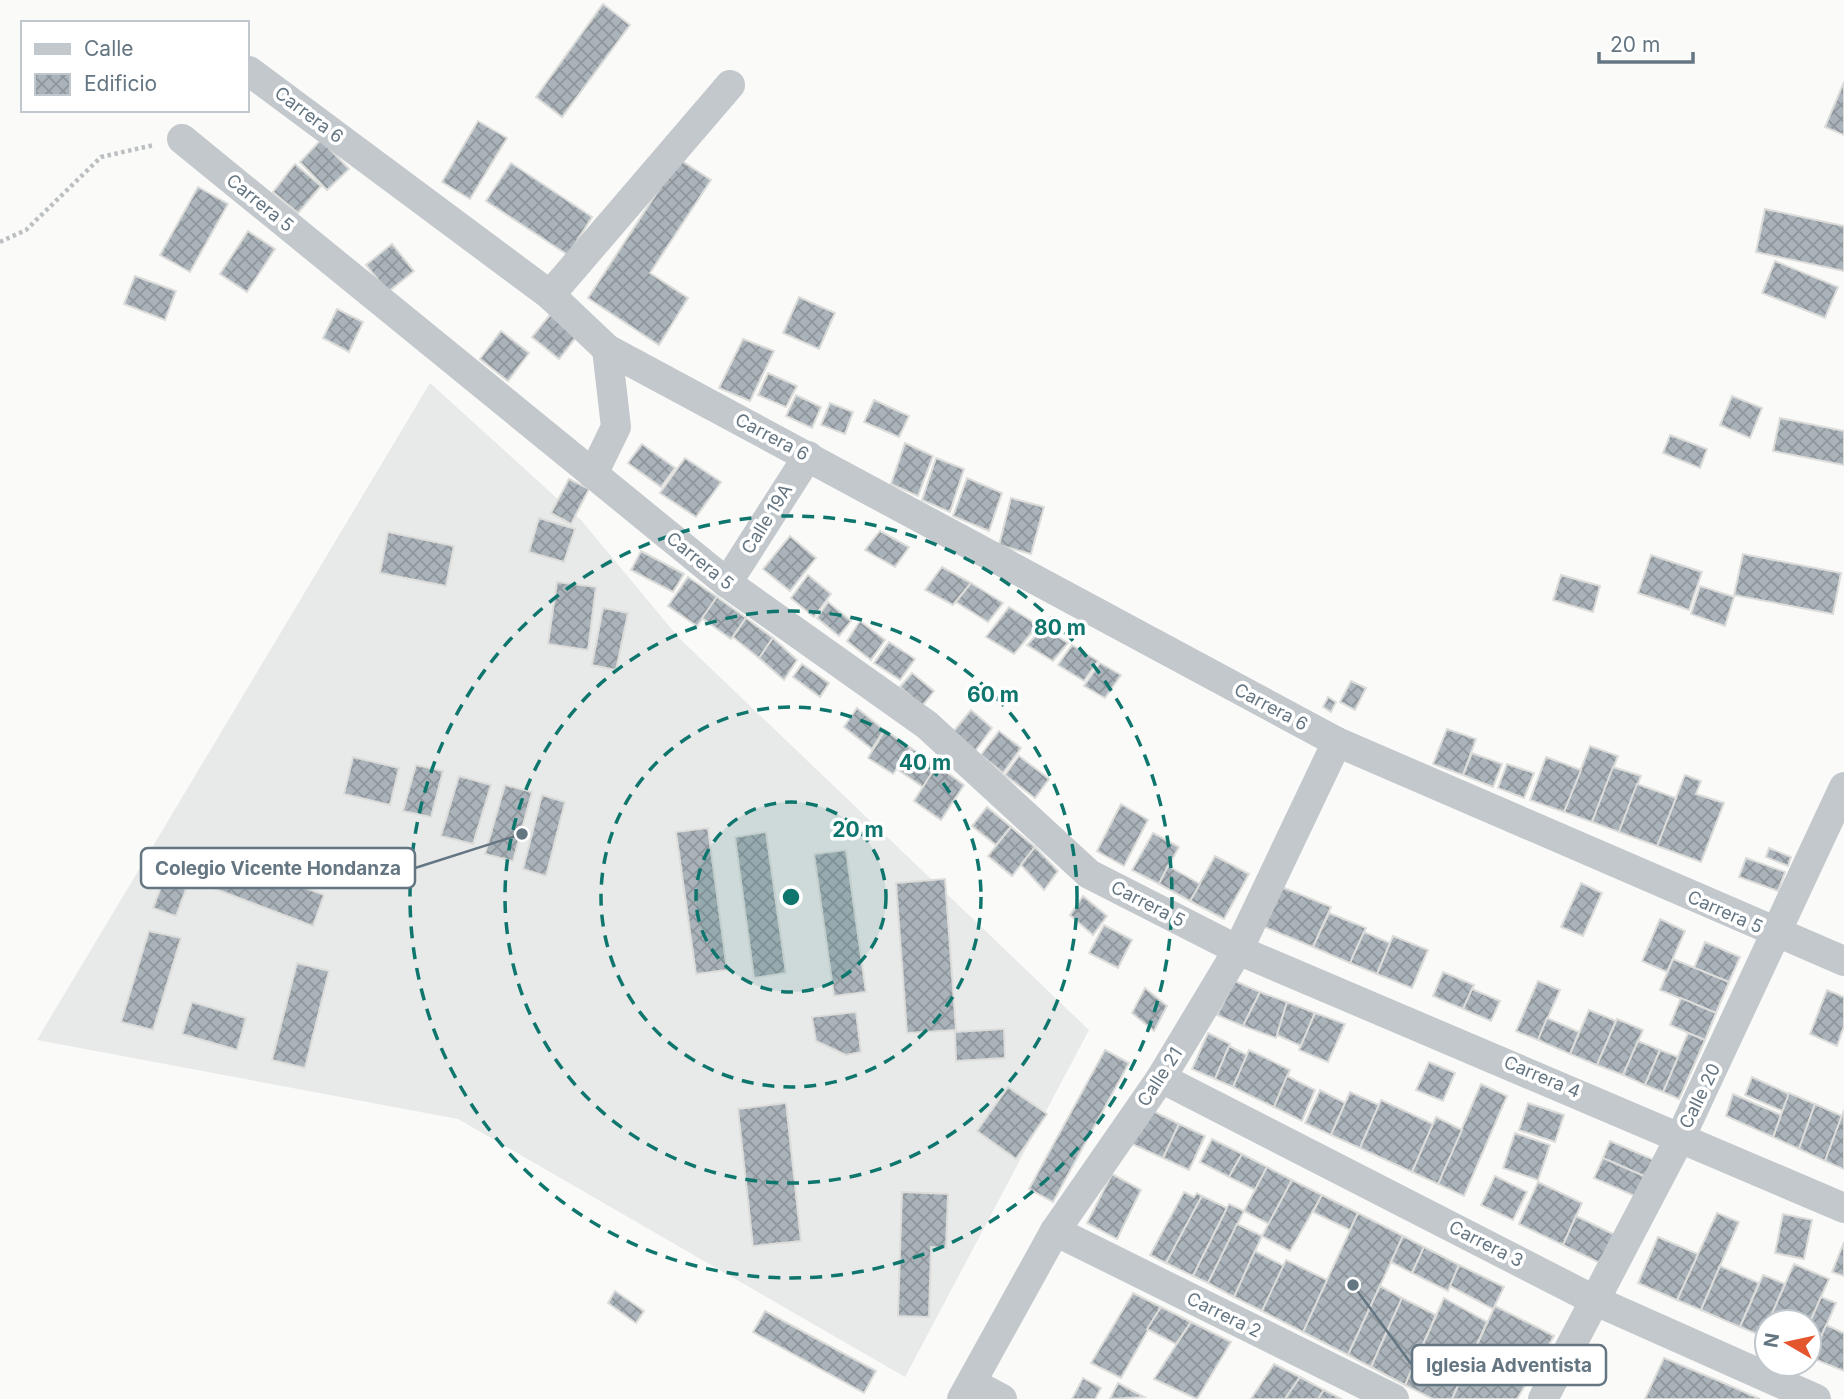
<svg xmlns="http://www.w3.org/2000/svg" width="1844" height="1399" font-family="Inter,sans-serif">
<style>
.built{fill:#e8e9e9}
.building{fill:url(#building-cross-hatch);stroke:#dcdcda;stroke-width:2}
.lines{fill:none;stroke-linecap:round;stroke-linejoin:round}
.path{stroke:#bbbfc2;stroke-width:4.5;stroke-dasharray:3.5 3.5;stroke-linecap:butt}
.minor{stroke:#c3c8cc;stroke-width:30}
.ring{fill:none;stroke:#0f766e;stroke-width:3.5;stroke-dasharray:12 9}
.labels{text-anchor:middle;stroke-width:7;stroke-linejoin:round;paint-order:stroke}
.street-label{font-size:18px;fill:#657683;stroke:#fff}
.centre{fill:#0f766e;stroke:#fff;stroke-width:3.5}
.ring-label{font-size:21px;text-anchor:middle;font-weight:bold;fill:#0f766e;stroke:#fff;stroke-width:7;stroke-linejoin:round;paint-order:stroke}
.leader{fill:none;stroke:#657683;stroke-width:2.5}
.callout-dot{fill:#657683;stroke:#fff;stroke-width:2.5}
.callout{fill:#fff;stroke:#657683;stroke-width:2.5}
.callout-label{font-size:19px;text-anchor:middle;font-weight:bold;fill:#657683}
</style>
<defs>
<pattern id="building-cross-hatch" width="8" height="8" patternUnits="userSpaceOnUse" patternTransform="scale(1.75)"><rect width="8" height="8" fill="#aab3b9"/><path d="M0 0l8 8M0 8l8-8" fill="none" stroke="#8e969c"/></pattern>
</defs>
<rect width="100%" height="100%" fill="#fafaf8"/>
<!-- built -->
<polygon class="built" points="430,383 581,520 679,638 1089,1030 905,1377 458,1119 37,1040"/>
<!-- building -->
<g class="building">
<polygon points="603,4 630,25 562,117 536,97"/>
<polygon points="1844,82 1844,135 1825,127"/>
<polygon points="478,121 507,138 470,199 442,182"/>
<polygon points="321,140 349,169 327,190 300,162"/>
<polygon points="679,159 711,180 650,273 688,298 659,345 588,298"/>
<polygon points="511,163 592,217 568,255 486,201"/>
<polygon points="295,164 321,186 298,213 273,192"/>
<polygon points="198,187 228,204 190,272 160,255"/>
<polygon points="1765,209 1844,226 1844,271 1756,252"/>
<polygon points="248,231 275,249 247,292 220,274"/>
<polygon points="392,244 414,271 388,292 366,265"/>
<polygon points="1775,261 1838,287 1825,318 1762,293"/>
<polygon points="135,276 176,291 165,320 124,304"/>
<polygon points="799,297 835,313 819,349 783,333"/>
<polygon points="337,309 363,322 349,352 323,338"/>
<polygon points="550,315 577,336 559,359 532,337"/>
<polygon points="501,331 529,353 508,381 480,359"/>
<polygon points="743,339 774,351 750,401 719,388"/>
<polygon points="768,373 797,386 786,407 758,395"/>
<polygon points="796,395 821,407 812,428 786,416"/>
<polygon points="1732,396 1762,408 1750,438 1720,425"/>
<polygon points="874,400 909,416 899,437 864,422"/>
<polygon points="830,403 853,412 845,434 821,425"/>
<polygon points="1780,418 1844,431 1844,465 1773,451"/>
<polygon points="1670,435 1707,449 1700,468 1663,453"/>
<polygon points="905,443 933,456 918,496 891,484"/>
<polygon points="642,444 675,468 661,487 628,463"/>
<polygon points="685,458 721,482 696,517 660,493"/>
<polygon points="936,458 964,469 950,512 922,500"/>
<polygon points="967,478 1002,493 989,531 953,516"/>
<polygon points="569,479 589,489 571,524 551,513"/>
<polygon points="1011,498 1044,507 1031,554 999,545"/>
<polygon points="539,518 575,529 564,562 529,552"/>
<polygon points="880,531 909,547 895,567 865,550"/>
<polygon points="388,532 454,546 446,586 380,573"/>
<polygon points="790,536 816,558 790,591 763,569"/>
<polygon points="641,551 684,574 673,592 631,570"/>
<polygon points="1743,554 1841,573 1833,614 1734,595"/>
<polygon points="1651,555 1702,572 1689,610 1638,593"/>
<polygon points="942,567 971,583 953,605 925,590"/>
<polygon points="808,575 831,594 814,617 791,598"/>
<polygon points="1561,575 1600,586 1593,612 1553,600"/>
<polygon points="688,577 717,597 697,626 668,606"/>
<polygon points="557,582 596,587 588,650 548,644"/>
<polygon points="971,583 1003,603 988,622 956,602"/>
<polygon points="1700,586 1734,597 1725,626 1691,614"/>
<polygon points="717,597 746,618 731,639 702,618"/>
<polygon points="828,602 851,621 839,636 817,618"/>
<polygon points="1009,607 1038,625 1014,654 986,637"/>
<polygon points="603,608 628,613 616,670 592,665"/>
<polygon points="746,618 773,638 759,658 733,637"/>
<polygon points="860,621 885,640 871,660 847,641"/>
<polygon points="1043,628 1068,643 1053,661 1027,645"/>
<polygon points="773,638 797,660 784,680 759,658"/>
<polygon points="889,642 915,659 900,680 874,663"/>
<polygon points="1072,645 1098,661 1084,681 1058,665"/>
<polygon points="1100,663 1121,675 1105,698 1084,686"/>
<polygon points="802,664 829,683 820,697 793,677"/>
<polygon points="912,673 934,691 922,706 900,687"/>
<polygon points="1351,681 1366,688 1355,710 1340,702"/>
<polygon points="1328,697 1336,702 1331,712 1323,707"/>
<polygon points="857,708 884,730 872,749 844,727"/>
<polygon points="971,710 992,728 975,751 953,732"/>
<polygon points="1447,729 1476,739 1463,775 1433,764"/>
<polygon points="885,730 911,748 893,774 868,758"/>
<polygon points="999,731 1021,748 1003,773 981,755"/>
<polygon points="1590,746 1618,756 1592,822 1564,812"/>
<polygon points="911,748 937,765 923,787 897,769"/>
<polygon points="1472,753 1502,764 1493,787 1463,775"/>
<polygon points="1019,756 1049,779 1035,798 1005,775"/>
<polygon points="353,757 399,768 390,805 344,794"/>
<polygon points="1546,757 1581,770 1564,812 1530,800"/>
<polygon points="1507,764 1534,773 1524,798 1498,788"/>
<polygon points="416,765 443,771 431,817 403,811"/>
<polygon points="937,765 964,785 941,820 914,801"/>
<polygon points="1613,767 1641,776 1619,832 1592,822"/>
<polygon points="1685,775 1701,781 1696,794 1724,803 1701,862 1657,846"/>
<polygon points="459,776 491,785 473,844 441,836"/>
<polygon points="1637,784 1676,798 1657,846 1619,832"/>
<polygon points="505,785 532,792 513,861 485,854"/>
<polygon points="542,795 565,802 546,876 523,869"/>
<polygon points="1121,804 1148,820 1124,866 1097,851"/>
<polygon points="987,807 1011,827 996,845 972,826"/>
<polygon points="1011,827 1035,847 1012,876 988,856"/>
<polygon points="708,828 727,970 696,974 676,832"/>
<polygon points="766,832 786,973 754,978 735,837"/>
<polygon points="1153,833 1179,847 1159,884 1132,870"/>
<polygon points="1035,847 1058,871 1044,890 1021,865"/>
<polygon points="1769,848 1791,857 1788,866 1766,857"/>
<polygon points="846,850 866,992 834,996 814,854"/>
<polygon points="209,851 324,895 313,926 197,882"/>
<polygon points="1215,856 1249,874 1224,919 1190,901"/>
<polygon points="1746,858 1785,872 1778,891 1739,877"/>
<polygon points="1168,866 1200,884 1190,901 1159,884"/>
<polygon points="945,879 956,1030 907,1033 896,883"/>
<polygon points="163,882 186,889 176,916 153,908"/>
<polygon points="1581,883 1602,893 1583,936 1561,927"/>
<polygon points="1277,885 1331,907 1313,947 1260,925"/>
<polygon points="1083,896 1107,916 1093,935 1070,915"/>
<polygon points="1329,913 1366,928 1350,963 1313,947"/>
<polygon points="1660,919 1685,931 1667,972 1642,961"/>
<polygon points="1104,925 1132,940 1118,968 1089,953"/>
<polygon points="149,931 181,938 153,1030 121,1022"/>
<polygon points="1364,932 1390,943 1377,974 1350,963"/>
<polygon points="1393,936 1428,950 1412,988 1377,974"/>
<polygon points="1705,942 1740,957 1729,982 1694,968"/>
<polygon points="1673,959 1729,982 1716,1013 1660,990"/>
<polygon points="297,963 329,971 305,1068 272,1060"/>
<polygon points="1443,972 1474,985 1463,1009 1433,996"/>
<polygon points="1235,981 1260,992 1243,1026 1217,1015"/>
<polygon points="1538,981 1560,990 1538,1040 1516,1031"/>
<polygon points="1145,988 1167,1006 1154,1031 1132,1013"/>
<polygon points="1472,989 1500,1001 1491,1021 1463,1009"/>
<polygon points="1827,990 1844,997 1844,1026 1837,1046 1810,1034"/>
<polygon points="1260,992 1287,1002 1276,1038 1243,1026"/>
<polygon points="1681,998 1716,1013 1705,1040 1670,1025"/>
<polygon points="192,1002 246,1018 237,1050 182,1034"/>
<polygon points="1287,1002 1315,1013 1301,1046 1277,1035"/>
<polygon points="1589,1010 1616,1021 1597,1065 1570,1054"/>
<polygon points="856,1012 861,1052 846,1055 816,1041 812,1017"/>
<polygon points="1315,1013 1345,1024 1328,1062 1299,1050"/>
<polygon points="1547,1018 1579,1032 1570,1054 1538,1040"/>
<polygon points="1617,1019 1643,1030 1623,1075 1597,1065"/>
<polygon points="1004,1029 1005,1058 956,1061 955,1032"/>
<polygon points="1208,1033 1230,1044 1215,1079 1192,1069"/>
<polygon points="1688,1033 1705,1040 1679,1099 1663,1092"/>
<polygon points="1638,1041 1660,1050 1645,1085 1623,1075"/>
<polygon points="1229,1046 1247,1055 1233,1087 1215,1079"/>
<polygon points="1105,1050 1129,1063 1053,1202 1029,1189"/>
<polygon points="1249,1050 1290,1070 1274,1107 1233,1087"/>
<polygon points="1660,1050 1678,1057 1663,1092 1645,1085"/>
<polygon points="1429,1062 1455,1073 1443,1101 1416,1090"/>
<polygon points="1287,1076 1315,1090 1302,1121 1274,1107"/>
<polygon points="1752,1077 1789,1094 1783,1111 1745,1095"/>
<polygon points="1481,1084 1507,1096 1464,1196 1438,1184"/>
<polygon points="1008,1087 1047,1114 1016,1159 977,1131"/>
<polygon points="1320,1090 1345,1103 1331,1135 1305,1123"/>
<polygon points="1350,1092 1379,1105 1360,1148 1331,1135"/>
<polygon points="1789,1093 1815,1104 1799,1149 1773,1137"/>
<polygon points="1733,1094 1781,1115 1773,1137 1726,1116"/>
<polygon points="1381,1100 1433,1124 1412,1172 1360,1148"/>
<polygon points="786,1103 801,1241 753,1246 738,1109"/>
<polygon points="1528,1103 1564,1115 1555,1142 1519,1130"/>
<polygon points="1815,1104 1842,1116 1825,1161 1799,1149"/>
<polygon points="1149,1109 1179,1124 1163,1158 1132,1144"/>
<polygon points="1844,1110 1844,1169 1825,1161"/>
<polygon points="1436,1117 1462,1130 1438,1184 1412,1172"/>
<polygon points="1179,1124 1205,1136 1189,1170 1163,1158"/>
<polygon points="1515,1133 1550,1145 1538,1180 1503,1168"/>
<polygon points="1212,1139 1242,1154 1229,1177 1200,1162"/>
<polygon points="1610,1141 1654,1160 1646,1177 1603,1158"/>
<polygon points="1242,1154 1267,1167 1255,1190 1229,1177"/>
<polygon points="1603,1158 1646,1177 1637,1197 1594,1178"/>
<polygon points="1267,1167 1292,1180 1269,1224 1244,1211"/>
<polygon points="1112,1174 1141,1190 1117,1239 1087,1223"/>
<polygon points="1495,1176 1527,1192 1513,1220 1481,1205"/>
<polygon points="1292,1180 1322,1195 1290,1251 1262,1236"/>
<polygon points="1538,1182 1582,1203 1563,1245 1519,1224"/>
<polygon points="902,1192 948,1194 946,1248 931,1247 929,1317 898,1316"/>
<polygon points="1184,1192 1194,1197 1197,1193 1202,1196 1166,1263 1150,1255"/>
<polygon points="1322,1195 1358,1213 1350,1230 1313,1212"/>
<polygon points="1202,1196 1227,1208 1193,1276 1166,1263"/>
<polygon points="1229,1204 1244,1211 1208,1283 1193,1276"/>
<polygon points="1358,1213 1403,1236 1348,1355 1303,1332"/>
<polygon points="1717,1213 1739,1222 1701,1310 1677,1300"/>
<polygon points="1783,1214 1812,1220 1804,1259 1775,1253"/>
<polygon points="1576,1216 1617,1236 1604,1265 1563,1245"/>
<polygon points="1237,1224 1262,1236 1234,1297 1208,1283"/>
<polygon points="1403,1236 1424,1247 1412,1273 1391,1262"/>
<polygon points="1658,1237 1698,1254 1677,1300 1638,1283"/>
<polygon points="1844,1242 1844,1276 1832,1272"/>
<polygon points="1424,1247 1459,1265 1448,1291 1412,1273"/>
<polygon points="1255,1251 1284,1266 1262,1311 1234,1297"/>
<polygon points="1286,1260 1327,1280 1303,1332 1262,1311"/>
<polygon points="1794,1264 1829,1279 1809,1324 1768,1322"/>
<polygon points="1459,1265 1504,1287 1493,1309 1450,1286"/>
<polygon points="1720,1266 1759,1283 1740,1327 1701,1310"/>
<polygon points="1763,1275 1785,1284 1762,1336 1740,1327"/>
<polygon points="1380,1286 1402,1298 1371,1367 1348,1355"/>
<polygon points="615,1291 644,1311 636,1323 608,1303"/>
<polygon points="1133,1293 1161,1307 1121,1378 1091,1363"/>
<polygon points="1821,1297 1836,1303 1812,1358 1809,1356 1809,1324"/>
<polygon points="1402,1298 1436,1315 1405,1385 1371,1367"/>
<polygon points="1444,1298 1487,1322 1452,1399 1433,1399 1405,1385"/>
<polygon points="1495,1306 1554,1336 1517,1399 1452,1399"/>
<polygon points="1161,1307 1191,1322 1176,1344 1147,1329"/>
<polygon points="765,1311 876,1371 864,1393 753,1332"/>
<polygon points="1191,1322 1231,1342 1197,1399 1154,1379"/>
<polygon points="1826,1325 1844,1333 1844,1371 1812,1358"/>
<polygon points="1664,1358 1719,1381 1760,1399 1645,1399"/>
<polygon points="1274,1364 1300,1377 1285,1399 1251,1399"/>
<polygon points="1300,1377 1324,1390 1318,1399 1285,1399"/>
<polygon points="1083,1378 1101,1388 1095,1399 1072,1399"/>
<polygon points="1118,1383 1144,1397 1110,1399"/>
<polygon points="1324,1390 1338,1397 1341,1399 1318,1399"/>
</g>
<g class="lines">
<!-- path -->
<polyline class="path" points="0,242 26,230 101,157 154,145"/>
<!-- minor -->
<g class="minor">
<polyline points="249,71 550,295 607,349 1337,742 1844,961"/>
<polyline points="182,139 727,583 927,725 1089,874 1238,950 1844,1208"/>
<polyline points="550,295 730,85"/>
<polyline points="593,474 616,427 607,349"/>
<polyline points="727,583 808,456"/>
<polyline points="1161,1078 1596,1301 1816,1399"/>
<polyline points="1055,1231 1394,1399"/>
<polyline points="972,1383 1002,1399"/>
<polyline points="962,1399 1055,1231 1161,1078 1238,950 1337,742"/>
<polyline points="1543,1399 1681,1136 1844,787"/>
</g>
</g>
<!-- distance rings -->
<circle cx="791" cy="897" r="95" fill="#0f766e" fill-opacity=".12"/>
<g class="ring">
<circle cx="791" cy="897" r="95"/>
<circle cx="791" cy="897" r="190"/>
<circle cx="791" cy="897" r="286"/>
<circle cx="791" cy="897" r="381"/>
</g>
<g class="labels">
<!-- street labels -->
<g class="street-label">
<text transform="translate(309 115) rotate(37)" y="6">Carrera 6</text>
<text transform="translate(260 203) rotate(39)" y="6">Carrera 5</text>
<text transform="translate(772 437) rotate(28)" y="6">Carrera 6</text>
<text transform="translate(767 519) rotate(-58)" y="6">Calle 19A</text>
<text transform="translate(700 561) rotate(39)" y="6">Carrera 5</text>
<text transform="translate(1271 707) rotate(28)" y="6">Carrera 6</text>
<text transform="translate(1148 904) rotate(27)" y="6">Carrera 5</text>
<text transform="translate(1725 912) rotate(24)" y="6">Carrera 5</text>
<text transform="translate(1160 1077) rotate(-57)" y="6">Calle 21</text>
<text transform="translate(1542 1077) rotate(23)" y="6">Carrera 4</text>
<text transform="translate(1700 1096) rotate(-64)" y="6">Calle 20</text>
<text transform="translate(1486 1244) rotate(27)" y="6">Carrera 3</text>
<text transform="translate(1224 1315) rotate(26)" y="6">Carrera 2</text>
</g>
</g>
<circle cx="791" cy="897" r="10" class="centre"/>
<g class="ring-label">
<text x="1060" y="635">80 m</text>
<text x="993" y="702">60 m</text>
<text x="925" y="770">40 m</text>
<text x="858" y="837">20 m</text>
</g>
<!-- callouts -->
<path class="leader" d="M522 834L415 868M1353 1285L1412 1365"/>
<g class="callout-dot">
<circle cx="522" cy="834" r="7"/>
<circle cx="1353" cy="1285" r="7"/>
</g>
<g class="callout">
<rect x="141" y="848" width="274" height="40" rx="7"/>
<rect x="1412" y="1345" width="194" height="40" rx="7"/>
</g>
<g class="callout-label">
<text x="278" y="875">Colegio Vicente Hondanza</text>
<text x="1509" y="1372">Iglesia Adventista</text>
</g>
<!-- legend -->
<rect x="21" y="21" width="228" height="91" fill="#ffffff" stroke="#c1c8cd" stroke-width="2"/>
<rect x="35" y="44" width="35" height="10" fill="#c3c8cc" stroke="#c1c8cd" stroke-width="2"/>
<text x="84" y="56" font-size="21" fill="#657683">Calle</text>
<rect x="35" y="74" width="35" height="21" fill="url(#building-cross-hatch)" stroke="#c1c8cd" stroke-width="2"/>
<text x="84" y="91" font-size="21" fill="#657683">Edificio</text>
<!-- north arrow -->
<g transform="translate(1788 1343) rotate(279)"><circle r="33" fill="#ffffff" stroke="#c1c8cd" stroke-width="2"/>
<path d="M0-5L12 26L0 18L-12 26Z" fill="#e4572e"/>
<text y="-10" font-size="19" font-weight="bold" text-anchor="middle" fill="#657683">N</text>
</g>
<!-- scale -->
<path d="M1599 52v10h94v-10" fill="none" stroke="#657683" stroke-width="3.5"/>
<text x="1610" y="52" font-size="21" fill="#657683" stroke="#ffffff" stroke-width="5" paint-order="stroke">20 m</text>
</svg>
